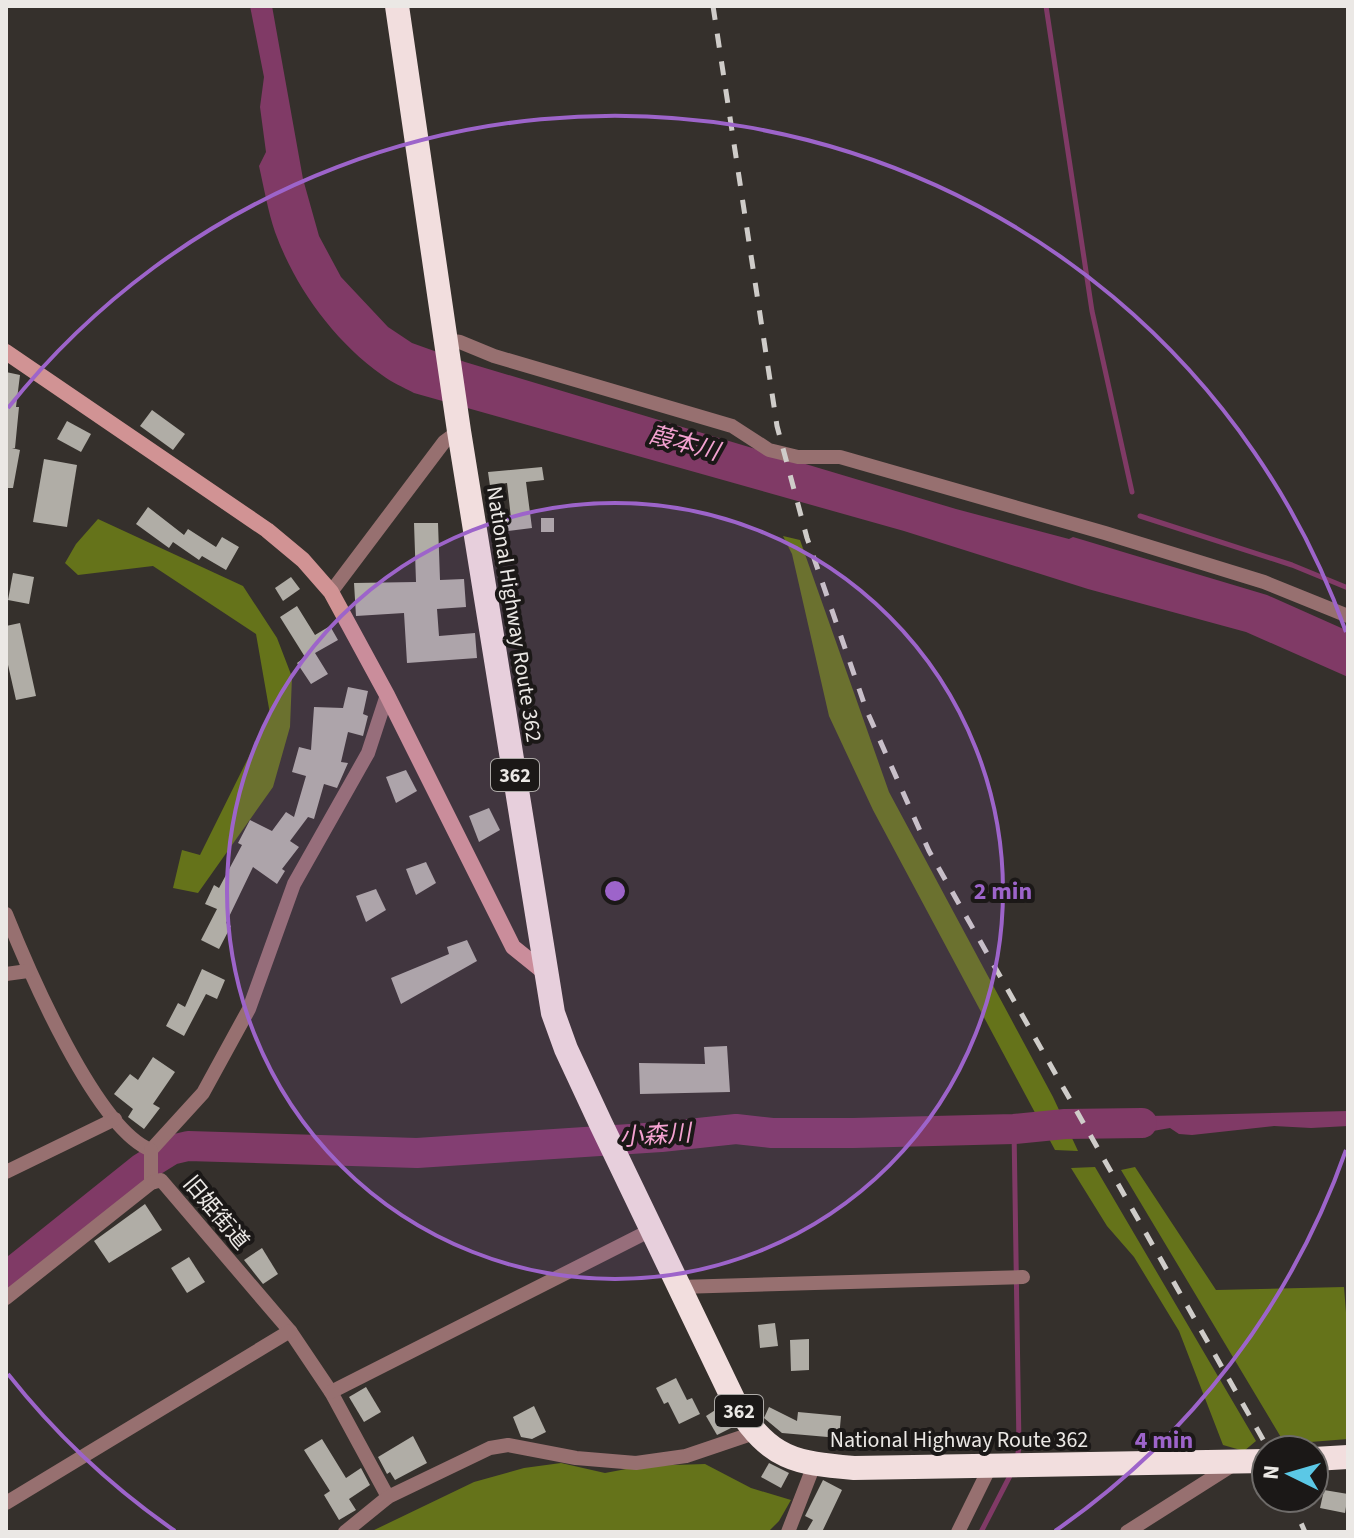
<svg xmlns="http://www.w3.org/2000/svg" width="1354" height="1538" font-family="'Source Sans 3','Noto Sans JP',sans-serif">
<style>
.forest{fill:#65731a}
.water{fill:#803a66}
.lines{fill:none;stroke-linecap:round;stroke-linejoin:round}
.stream{stroke:#803a66;stroke-width:5}
.river{stroke:#803a66;stroke-width:30}
.building{fill:#b0ada6}
.street{stroke:#977070;stroke-width:14}
.secondary{stroke:#d19394;stroke-width:16}
.highway{stroke:#f2dede;stroke-width:24}
.rail{stroke:#cfccc9;stroke-width:5;stroke-dasharray:14 14;stroke-linecap:butt}
.ring{fill:none;stroke:#9d64ca;stroke-width:4}
.labels{text-anchor:middle;stroke-width:8;stroke-linejoin:round;paint-order:stroke}
.shield{fill:#1b1817;stroke:#adaaa7;stroke-width:2}
.shield-label{font-size:20px;font-weight:bold;fill:#ebe8e5}
.street-label{font-size:22px;fill:#ebe8e5;stroke:#1b1817}
.water-label{font-size:24px;font-style:italic;fill:#f4a2d1;stroke:#1b1817}
.centre{fill:#9d64ca;stroke:#1b1817;stroke-width:4}
.ring-label{font-size:24px;text-anchor:middle;font-weight:bold;fill:#9d64ca;stroke:#1b1817;stroke-width:8;stroke-linejoin:round;paint-order:stroke}
</style>
<rect width="100%" height="100%" fill="#35302c"/>
<!-- forest -->
<g class="forest">
<polygon points="98,519 243,586 277,638 292,677 290,727 273,787 198,893 173,888 182,850 200,855 270,714 256,634 153,566 78,575 65,563 76,544"/>
<polygon points="783,536 800,540 889,792 1053,1097 1078,1151 1055,1150 873,810 829,716 792,554"/>
<polygon points="1095,1167 1256,1441 1244,1451 1223,1445 1179,1331 1134,1257 1107,1226 1071,1168"/>
<polygon points="1135,1167 1216,1290 1344,1287 1348,1338 1348,1439 1285,1444 1121,1170"/>
<polygon points="561,1463 605,1473 642,1466 705,1464 751,1488 791,1500 779,1521 768,1532 370,1532 474,1482 524,1468"/>
</g>
<!-- water -->
<g class="water">
<path d="M 250,6 L 272,6 L 303,179 L 319,236 L 341,277 L 388,327 L 412,343 L 465,362 L 956,509 L 1069,539 L 1073,537 L 1267,595 L 1348,631 L 1348,677 L 1246,632 L 1088,589 L 904,531 L 414,393 C 403,387 391,382 382,375 C 334,341 295,287 275,232 C 268,211 264,188 259,166 L 266,152 L 260,107 L 264,77 Z"/>
<polygon points="1348,1111 1348,1126 1311,1128 1274,1126 1192,1135 1179,1134 1170,1128 1130,1135 1097,1128 1109,1117"/>
</g>
<g class="lines">
<!-- stream -->
<g class="stream">
<polyline points="1046,6 1092,311 1132,492"/>
<polyline points="1140,516 1292,565 1348,588"/>
<polyline points="1014,1129 1019,1447 1017,1459"/>
<polyline points="981,1532 1012,1472"/>
</g>
<!-- river -->
<polyline class="river" points="6,1277 142,1168 171,1150 188,1146 417,1153 661,1137 736,1129 772,1133 853,1133 1014,1129 1065,1124 1142,1123"/>
</g>
<!-- building -->
<g class="building">
<polygon points="6,372 20,375 16,407 19,407 15,448 12,448 20,450 13,488 6,488"/>
<polygon points="152,410 185,434 173,450 140,426"/>
<polygon points="67,421 91,434 81,452 57,439"/>
<polygon points="44,459 77,465 67,527 33,522"/>
<polygon points="542,467 544,480 526,482 532,528 499,532 497,520 511,518 507,483 490,486 488,472"/>
<polygon points="148,507 184,535 188,529 216,547 222,537 239,547 226,570 202,556 199,560 173,542 169,548 136,524"/>
<rect x="541" y="518" width="13" height="14"/>
<polygon points="414,523 438,523 440,580 464,579 466,607 437,609 439,636 475,633 477,658 407,663 404,613 356,616 354,583 416,582"/>
<polygon points="13,573 34,577 29,604 8,600"/>
<polygon points="291,577 300,589 283,601 275,588"/>
<polygon points="297,606 315,635 330,626 338,640 315,653 328,674 311,684 297,663 305,657 280,617"/>
<polygon points="20,623 36,696 16,700 6,656 6,626"/>
<polygon points="348,687 368,691 363,714 368,716 363,736 348,732 341,762 348,763 337,788 324,784 314,819 308,817 290,841 299,847 282,869 285,871 277,884 253,867 226,923 231,926 219,949 201,940 217,909 205,904 214,885 219,888 242,845 238,843 250,820 272,831 286,812 294,817 306,776 292,772 299,747 311,750 314,707 343,708"/>
<polygon points="406,770 417,791 396,803 386,777"/>
<polygon points="489,808 500,830 479,842 469,816"/>
<polygon points="426,862 436,883 416,895 406,869"/>
<polygon points="376,889 386,910 366,922 356,896"/>
<polygon points="467,940 477,961 401,1004 391,978 449,954 447,947"/>
<polygon points="202,969 225,980 217,999 206,994 184,1036 166,1026 178,1003 185,1007"/>
<polygon points="727,1046 730,1092 640,1094 639,1063 705,1064 704,1047"/>
<polygon points="153,1057 175,1072 153,1104 160,1108 144,1129 128,1117 133,1109 114,1094 130,1074 138,1080"/>
<polygon points="200,1173 216,1198 199,1209 182,1184"/>
<polygon points="145,1204 162,1230 109,1263 94,1241"/>
<polygon points="262,1248 278,1274 263,1284 244,1260"/>
<polygon points="189,1257 205,1282 187,1293 171,1268"/>
<polygon points="775,1323 778,1346 760,1348 758,1325"/>
<polygon points="809,1339 809,1370 791,1371 790,1340"/>
<polygon points="676,1378 687,1400 692,1398 700,1414 679,1424 668,1402 664,1404 656,1388"/>
<polygon points="366,1387 381,1412 364,1422 349,1397"/>
<polygon points="534,1406 546,1432 532,1439 521,1437 513,1417"/>
<polygon points="720,1407 733,1427 717,1435 706,1416"/>
<polygon points="769,1407 797,1421 798,1412 841,1416 839,1438 782,1433 764,1418"/>
<polygon points="413,1436 427,1463 395,1480 390,1472 387,1474 378,1457"/>
<polygon points="322,1439 346,1478 361,1468 370,1485 349,1499 356,1510 339,1520 324,1495 330,1491 304,1450"/>
<polygon points="769,1463 789,1473 781,1488 761,1477"/>
<polygon points="823,1480 842,1490 822,1532 806,1532 813,1520 805,1516"/>
<polygon points="1324,1490 1348,1494 1345,1513 1320,1508"/>
</g>
<g class="lines">
<!-- street -->
<g class="street">
<polyline points="447,340 460,342 494,356 732,426 769,450 798,457 840,457 1105,533 1264,582 1348,616"/>
<polyline points="331,592 444,442 459,431"/>
<path d="M 6,914 C 28,969 96,1129 151,1150"/>
<polyline points="6,974 28,971"/>
<polyline points="151,1150 203,1093 249,1009 294,884 368,753 387,695"/>
<polyline points="6,1172 115,1119"/>
<polyline points="151,1183 151,1150"/>
<polyline points="679,1287 1023,1277"/>
<polyline points="6,1298 151,1183 161,1180 290,1331 331,1392 388,1497"/>
<polyline points="331,1392 653,1229"/>
<polyline points="6,1503 290,1331"/>
<polyline points="345,1532 388,1497 490,1448 508,1445 576,1458 636,1463 686,1456 754,1433"/>
<polyline points="788,1532 814,1465"/>
<polyline points="958,1532 991,1465"/>
<polyline points="1127,1532 1231,1466"/>
</g>
<!-- secondary -->
<polyline class="secondary" points="6,352 267,530 303,560 331,592 387,695 513,947 544,972"/>
<!-- highway -->
<g class="highway">
<path d="M 397,6 L 459,431 L 553,1013 L 566,1049 L 600,1122 L 737,1407 C 771,1459 794,1463 854,1468 L 1266,1461"/>
<polyline points="1314,1459 1348,1457"/>
</g>
<!-- rail -->
<g class="rail">
<polyline points="713,6 777,426 807,538 866,709 929,851 1269,1450"/>
<polyline points="1290,1498 1305,1532"/>
</g>
</g>
<!-- distance rings -->
<circle cx="615" cy="891" r="388" fill="#9d64ca" fill-opacity=".12"/>
<g class="ring">
<circle cx="615" cy="891" r="388"/>
<path d="M1346 1150A776 776 0 0 1 1055 1531M175 1531A776 776 0 0 1 8 1374M8 408A776 776 0 0 1 1346 632"/>
</g>
<g class="labels">
<!-- shield labels -->
<g class="shield">
<rect x="491" y="759" width="48" height="32" rx="6"/>
<rect x="715" y="1395" width="48" height="32" rx="6"/>
</g>
<g class="shield-label">
<text x="515" y="782">362</text>
<text x="739" y="1418">362</text>
</g>
<!-- street labels -->
<g class="street-label">
<text transform="translate(515 614) rotate(81)" y="8">National Highway Route 362</text>
<text transform="translate(217 1212) rotate(50)" y="8">旧姫街道</text>
<text x="959" y="1447">National Highway Route 362</text>
</g>
<!-- water labels -->
<g class="water-label">
<text transform="translate(684 443) rotate(15)" y="8">葭本川</text>
<text transform="translate(655 1135) rotate(-4)" y="8">小森川</text>
</g>
</g>
<circle cx="615" cy="891" r="12" class="centre"/>
<g class="ring-label">
<text x="1003" y="899">2 min</text>
<text x="1164" y="1448">4 min</text>
</g>
<!-- border -->
<rect width="1354" height="1538" fill="none" stroke="#ebe8e5" stroke-width="16"/>
<!-- north arrow -->
<g transform="translate(1290 1474) rotate(275)"><circle r="38" fill="#1b1817" stroke="#6e6b69" stroke-width="2"/>
<path d="M0-6L14 30L0 20L-14 30Z" fill="#5bc8e6"/>
<text y="-12" font-size="22" font-weight="bold" text-anchor="middle" fill="#ebe8e5">N</text>
</g>
</svg>
